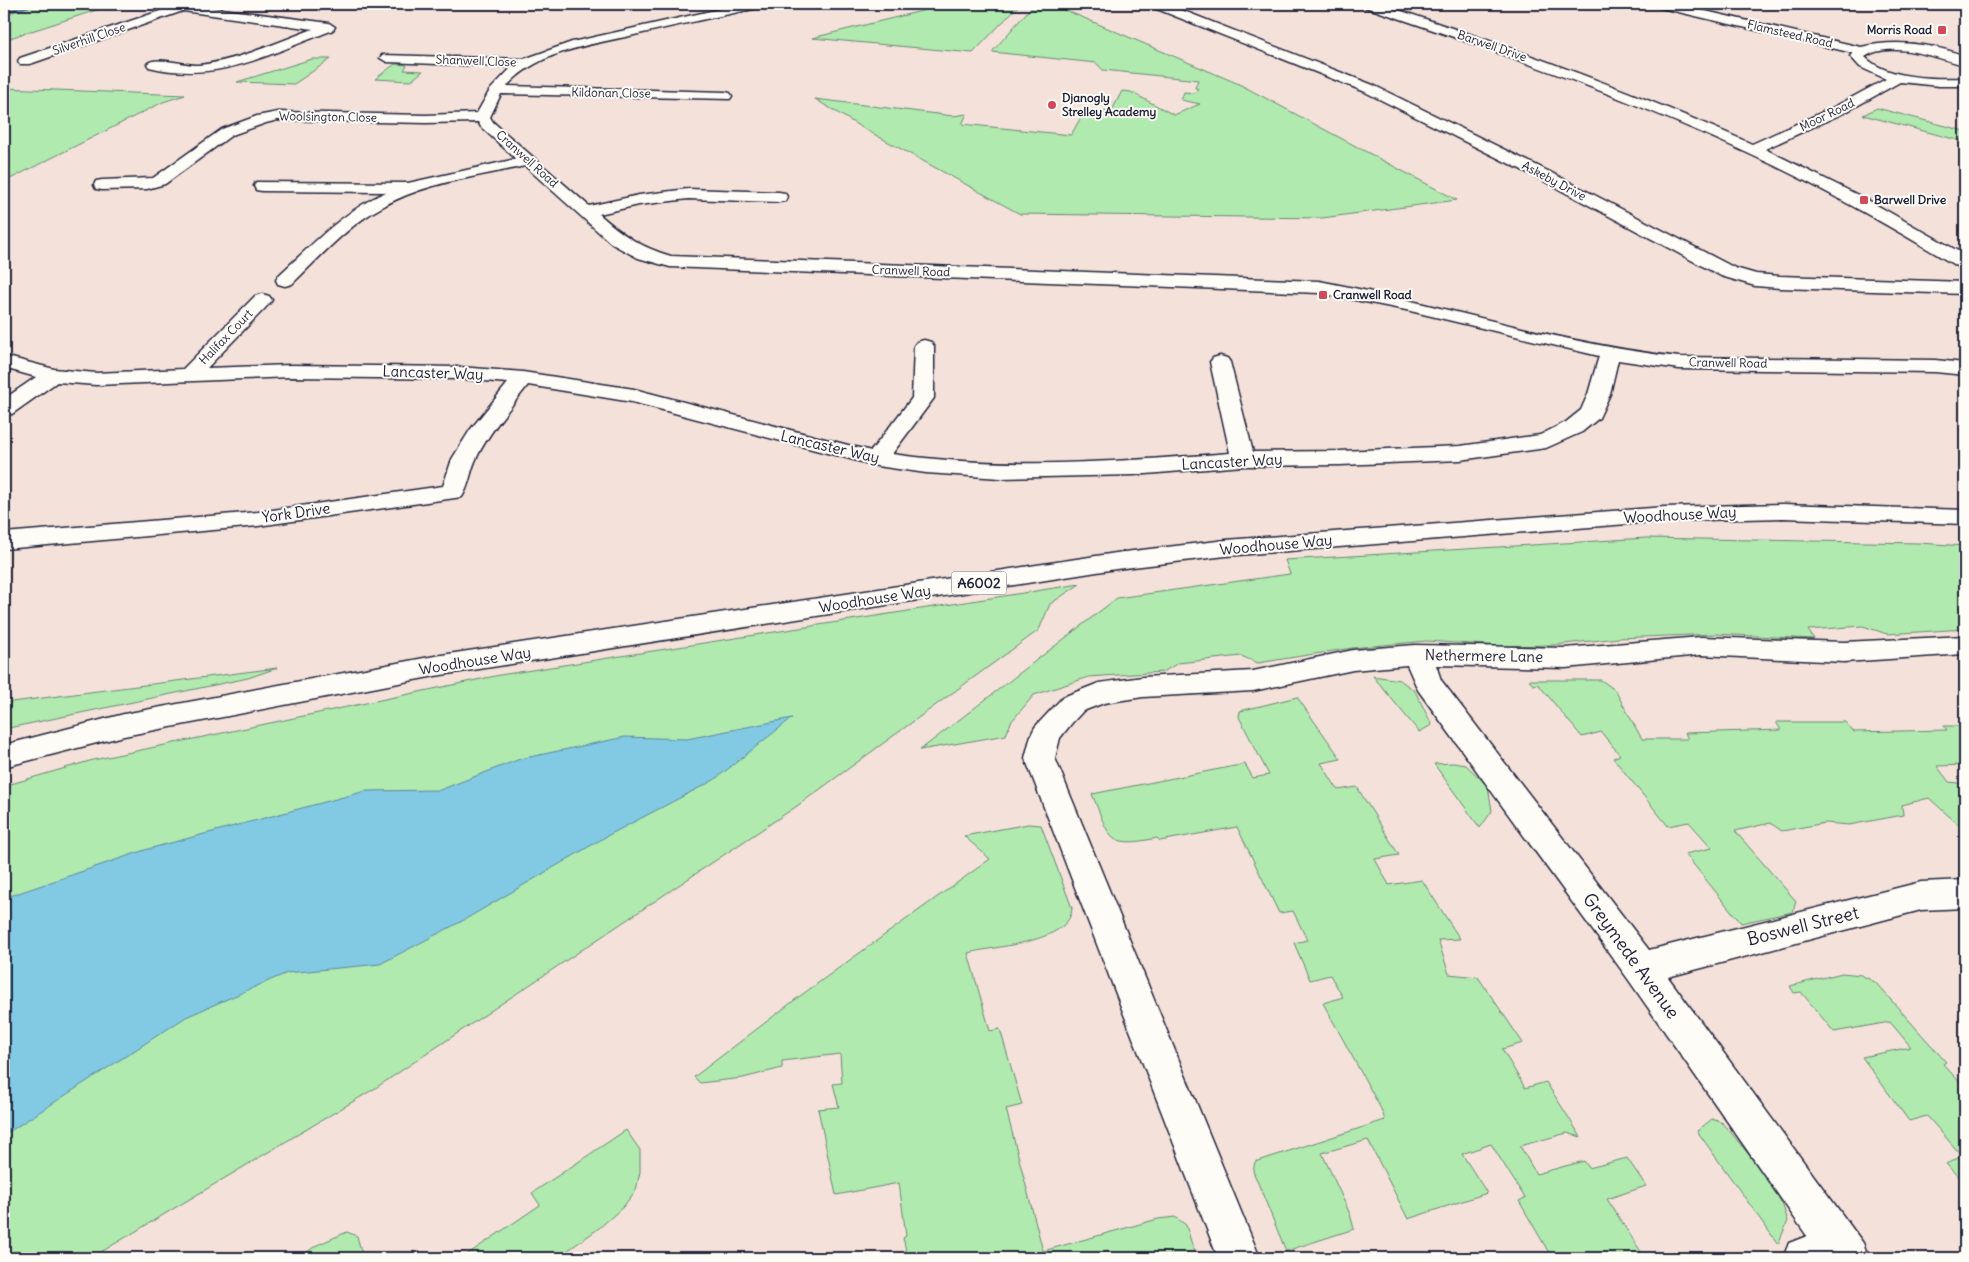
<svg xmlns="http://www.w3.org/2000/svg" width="1969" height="1262" font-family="Delius,sans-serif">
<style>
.green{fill:#b0eaae;stroke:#698674}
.water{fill:#82cae3;stroke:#5c87a0}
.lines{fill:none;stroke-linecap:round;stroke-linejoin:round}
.stream{fill:#5c87a0;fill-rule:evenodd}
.minor-casing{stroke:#22223b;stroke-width:3}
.primary-casing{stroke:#22223b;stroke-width:3}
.minor{fill:#fdfcf7;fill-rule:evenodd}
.primary{fill:#fdfcf7;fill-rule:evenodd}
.poi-dot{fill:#d1495b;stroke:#fdfcf7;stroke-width:2}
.labels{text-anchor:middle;stroke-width:4;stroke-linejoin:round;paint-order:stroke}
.far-poi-label{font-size:12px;font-weight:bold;fill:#22223b;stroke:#fdfcf7;text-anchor:start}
.far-street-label{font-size:12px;fill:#22223b;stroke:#fdfcf7}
.shield{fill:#fdfcf7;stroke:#646373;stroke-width:1}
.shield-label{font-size:14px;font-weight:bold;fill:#22223b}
.street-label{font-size:15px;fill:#22223b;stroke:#fdfcf7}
.near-street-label{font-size:18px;fill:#22223b;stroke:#fdfcf7}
</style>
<rect width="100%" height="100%" fill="#f4e2da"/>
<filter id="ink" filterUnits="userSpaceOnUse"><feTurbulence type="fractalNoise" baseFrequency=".02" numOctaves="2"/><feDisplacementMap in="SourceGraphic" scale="10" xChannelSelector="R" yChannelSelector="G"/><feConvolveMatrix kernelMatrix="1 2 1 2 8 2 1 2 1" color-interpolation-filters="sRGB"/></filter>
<g filter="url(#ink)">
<!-- green -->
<g class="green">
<polygon points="4,4 115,4 4,40"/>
<polygon points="950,4 1020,4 973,53 812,38"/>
<polygon points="1034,4 1057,4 1058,7 1239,84 1457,200 1322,218 1020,214 859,126 815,99 953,116 967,114 962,124 1071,135 1085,110 1111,112 1122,91 1131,92 1174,115 1200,104 1181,100 1184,92 1195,93 1198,89 1195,88 1198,80 1103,70 1096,63 992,52"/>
<polygon points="312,59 331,59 294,84 237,82"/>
<polygon points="395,64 407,65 404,70 423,71 411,81 375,79"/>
<polygon points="4,88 185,95 163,102 4,182"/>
<polygon points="1877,108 1965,131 1965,142 1863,115"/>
<polygon points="1646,538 1920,543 1965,546 1965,629 1887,634 1863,626 1808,630 1814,639 1715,634 1618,638 1555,645 1502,646 1426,641 1352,648 1258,663 1241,656 1178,663 1163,672 1089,677 1034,695 1011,722 1006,735 920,750 1117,598 1290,574 1285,560"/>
<polygon points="1080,584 1050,604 1039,630 797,806 374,1089 91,1258 4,1258 4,786 93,760 500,675"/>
<polygon points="277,668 248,678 4,729 4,703"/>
<polygon points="1373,676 1400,680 1415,691 1432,725 1419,732"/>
<polygon points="1529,680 1601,680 1615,690 1642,739 1688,739 1685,733 1781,730 1776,722 1845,722 1854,732 1947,730 1944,726 1965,726 1965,765 1937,766 1949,782 1965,784 1965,836 1959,830 1963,829 1929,798 1902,805 1903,815 1849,825 1825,823 1782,831 1770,823 1735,831 1796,901 1793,912 1741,923 1685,854 1712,848 1689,822 1668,826 1613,758 1620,755 1601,732 1582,737 1538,684 1533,685"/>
<path d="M 1297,697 L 1341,759 L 1321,763 L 1338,790 L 1357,787 L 1399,855 L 1375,859 L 1389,885 L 1422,880 L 1460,939 L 1438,940 L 1449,974 L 1478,977 L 1523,1043 L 1502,1049 L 1525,1088 L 1546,1082 L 1581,1137 L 1567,1133 L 1520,1146 L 1536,1174 L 1584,1161 L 1589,1168 L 1627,1158 L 1646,1186 L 1607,1199 L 1645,1258 L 1552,1258 L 1519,1201 L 1525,1198 L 1491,1144 L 1462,1154 L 1487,1193 L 1408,1219 L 1368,1140 L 1322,1153 L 1350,1214 L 1354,1229 L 1286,1251 L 1253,1171 L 1255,1162 L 1385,1120 L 1381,1109 L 1323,1003 L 1343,997 L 1330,975 L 1310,980 L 1294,943 L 1307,940 L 1293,911 L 1279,913 L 1237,827 L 1160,841 L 1157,838 C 1106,849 1110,837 1092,794 L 1245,764 L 1253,778 L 1269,775 L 1239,717 L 1240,711 Z"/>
<polygon points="1454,763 1466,765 1488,786 1492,811 1480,828 1434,764"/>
<path d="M 1028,824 L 1041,825 L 1072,908 C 1071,943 994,946 968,953 L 990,1031 L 1000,1029 L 1022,1105 L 1006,1109 L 1043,1251 L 1158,1219 L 1175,1217 L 1186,1225 L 1196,1258 L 1112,1258 L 1108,1251 L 1089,1258 L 908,1258 L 903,1238 L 906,1236 L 899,1183 L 836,1195 L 818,1109 L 839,1107 L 833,1084 L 842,1083 L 840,1054 L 782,1061 L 782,1068 L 743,1078 L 700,1083 L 694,1077 L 800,996 L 990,859 L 964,836 Z"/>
<polygon points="1842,973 1861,975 1875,982 1946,1062 1943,1064 1965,1088 1965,1184 1946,1164 1962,1156 1927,1116 1909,1121 1862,1057 1911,1047 1890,1022 1834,1032 1801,992 1794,993 1790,986"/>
<polygon points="1712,1119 1723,1123 1769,1179 1783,1206 1788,1221 1778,1244 1697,1131"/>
<polygon points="626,1130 640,1150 640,1172 636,1190 623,1207 598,1229 557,1258 462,1258 540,1205 532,1193"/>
<polygon points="347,1232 357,1236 363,1258 298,1258 317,1245"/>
</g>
<!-- water -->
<polygon class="water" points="792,718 714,780 607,836 464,920 380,964 287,973 186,1017 4,1135 4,898 148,849 366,791 440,790 520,759 625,737 687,739"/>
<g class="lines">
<!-- stream -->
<polygon class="stream" points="32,4 40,4 4,15 4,11"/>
<!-- minor casing -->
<g class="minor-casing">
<g id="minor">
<path d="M 153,4 L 184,4 L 329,23 L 335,27 L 333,30 C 272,53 217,84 149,67 L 147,64 C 154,55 187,66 199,65 C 239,60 276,43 313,29 L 183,11 L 30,64 L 20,64 L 18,61 L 20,58 L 166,9 L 155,7 Z"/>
<path d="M 742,4 L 764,4 L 758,8 C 720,16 681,24 643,33 C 597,44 540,49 507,86 L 725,92 L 730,93 L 732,96 L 730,99 L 501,94 L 490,117 L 493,122 L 589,206 L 639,195 L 688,189 L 779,192 L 785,193 L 787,197 L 785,201 L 779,202 L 688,199 L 639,205 L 599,214 C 623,235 640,247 671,256 L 1319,281 C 1439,303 1557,344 1679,357 L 1935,360 L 1965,363 L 1965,375 L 1935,372 L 1679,369 L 1618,360 L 1610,394 L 1599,418 L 1582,432 L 1546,448 L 1460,460 L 1340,465 L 1243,466 L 1134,475 L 1000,478 L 926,473 L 877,466 L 632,402 L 528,385 C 510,408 490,431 477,457 C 470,470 470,485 462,497 L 258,526 L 4,549 L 4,533 L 258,512 L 443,486 L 452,459 L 470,430 L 508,383 L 460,379 L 291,377 L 96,385 L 57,382 L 12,414 L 4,416 L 4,399 L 36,377 L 4,368 L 4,356 L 54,369 L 96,373 L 183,369 L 255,296 L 262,294 L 269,296 L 272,300 L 269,304 L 207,368 L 291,365 L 460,367 L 523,372 L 634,389 L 871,451 L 912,398 L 914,346 L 917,342 L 924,340 L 931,342 L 934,346 L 934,398 L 892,454 C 1004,470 1118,462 1230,453 L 1210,362 L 1213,358 L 1220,356 L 1227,358 L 1230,362 L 1253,452 L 1340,451 L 1460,446 L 1540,435 L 1566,422 L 1581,410 L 1588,394 L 1599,356 L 1406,310 L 1319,293 L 670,267 L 638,258 L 612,244 L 525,166 C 477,177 425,182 382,207 C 347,226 320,257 292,284 L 285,286 L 278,284 L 276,280 L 278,276 C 312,245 343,211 386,192 L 262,191 L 256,190 L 254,186 L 256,182 L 408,183 L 516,159 L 481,127 L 478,122 L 426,123 L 278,120 L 266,123 L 232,135 L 165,184 L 147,189 L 102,190 L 96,189 L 94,185 L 96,181 L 102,180 L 153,178 L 222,129 L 257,116 L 278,112 L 426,115 L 477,113 L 490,90 L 512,67 L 387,62 L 380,58 L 382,55 L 524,59 L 572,42 Z"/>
<polygon points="1150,4 1166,4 1373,85 1552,173 1735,268 1756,274 1780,276 1965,282 1965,294 1780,288 1755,286 1721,276 1540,179 1363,91 1152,7"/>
<path d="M 1363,4 L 1380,4 C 1506,45 1630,90 1752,144 L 1836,106 L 1886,79 L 1860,67 L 1850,56 L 1853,53 L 1657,7 L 1655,4 L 1675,4 L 1861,47 C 1896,39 1932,44 1965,56 L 1965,65 C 1939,59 1890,39 1865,57 C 1887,79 1935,79 1965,78 L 1965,86 L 1939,86 L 1900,82 L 1846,112 L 1765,149 L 1866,199 L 1965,255 L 1965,268 L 1958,267 C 1898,231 1837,196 1773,165 C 1641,102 1503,53 1365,7 Z"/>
<polygon points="1965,636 1965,654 1844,662 1701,655 1565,668 1436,665 1441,680 1649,950 1921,882 1965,880 1965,908 1921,910 1668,977 1863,1243 1869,1258 1783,1258 1789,1243 1807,1236 1628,979 1418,690 1407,665 1353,670 1253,691 1143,697 1104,703 1083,711 1071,724 1060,738 1055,758 1260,1258 1218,1258 1025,758 1031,735 1035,727 1063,697 1099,683 1143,677 1253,671 1353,650 1415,645 1565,648 1701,637 1844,642"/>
</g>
</g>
<!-- primary casing -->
<g class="primary-casing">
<polygon id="primary" points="1783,504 1965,510 1965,524 1783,518 1665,521 1226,556 1116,569 435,676 124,736 4,767 4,745 124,714 435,656 1116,553 1226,540 1665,507"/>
</g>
<!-- minor -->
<use href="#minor" class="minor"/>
<!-- primary -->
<use href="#primary" class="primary"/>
</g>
</g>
<!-- markers -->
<g class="poi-dot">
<rect x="1937" y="25" width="10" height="10" rx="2.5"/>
<circle cx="1052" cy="105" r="5"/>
<rect x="1859" y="195" width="10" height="10" rx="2.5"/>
<rect x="1318" y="290" width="10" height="10" rx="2.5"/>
</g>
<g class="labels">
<!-- far-poi labels -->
<g class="far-poi-label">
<text x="1932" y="34" text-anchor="end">Morris Road</text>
<text x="1062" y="102">Djanogly<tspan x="1062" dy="14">Strelley Academy</tspan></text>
<text x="1874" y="204">Barwell Drive</text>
<text x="1333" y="299">Cranwell Road</text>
</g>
<!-- far-street labels -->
<g class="far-street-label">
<text transform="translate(1790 34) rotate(13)" y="4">Flamsteed Road</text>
<text transform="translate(89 39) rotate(-19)" y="4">Silverhill Close</text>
<text transform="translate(1492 46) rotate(19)" y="4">Barwell Drive</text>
<text transform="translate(476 61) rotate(2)" y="4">Shanwell Close</text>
<text transform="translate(611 93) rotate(1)" y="4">Kildonan Close</text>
<text transform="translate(1827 115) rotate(-26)" y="4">Moor Road</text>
<text transform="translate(328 117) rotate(1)" y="4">Woolsington Close</text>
<text transform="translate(527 159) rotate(42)" y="4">Cranwell Road</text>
<text transform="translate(1554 181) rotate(28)" y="4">Askeby Drive</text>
<text transform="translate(911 271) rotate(2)" y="4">Cranwell Road</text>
<text transform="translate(226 337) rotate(-46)" y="4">Halifax Court</text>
<text transform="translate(1728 363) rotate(1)" y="4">Cranwell Road</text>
</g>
<!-- shield labels -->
<rect class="shield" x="951.5" y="571.5" width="55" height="23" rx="4"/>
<g class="shield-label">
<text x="979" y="588">A6002</text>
</g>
<!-- street labels -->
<g class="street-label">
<text transform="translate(433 373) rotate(2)" y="5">Lancaster Way</text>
<text transform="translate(830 447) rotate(13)" y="5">Lancaster Way</text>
<text transform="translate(1232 462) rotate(-3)" y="5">Lancaster Way</text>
<text transform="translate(296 513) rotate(-8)" y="5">York Drive</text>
<text transform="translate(1680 515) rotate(-3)" y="5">Woodhouse Way</text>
<text transform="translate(1276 545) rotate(-5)" y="5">Woodhouse Way</text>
<text transform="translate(875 599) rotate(-9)" y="5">Woodhouse Way</text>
<text transform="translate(1484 656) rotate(1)" y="5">Nethermere Lane</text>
<text transform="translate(475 661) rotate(-9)" y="5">Woodhouse Way</text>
</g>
<!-- near-street labels -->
<g class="near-street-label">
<text transform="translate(1803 926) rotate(-14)" y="6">Boswell Street</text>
<text transform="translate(1631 956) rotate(54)" y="6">Greymede Avenue</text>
</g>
</g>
<!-- margin -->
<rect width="1969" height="1262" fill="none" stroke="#fdfcf7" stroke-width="20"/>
<rect x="10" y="10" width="1949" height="1242" fill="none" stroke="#22223b" stroke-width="2" filter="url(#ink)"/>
</svg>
